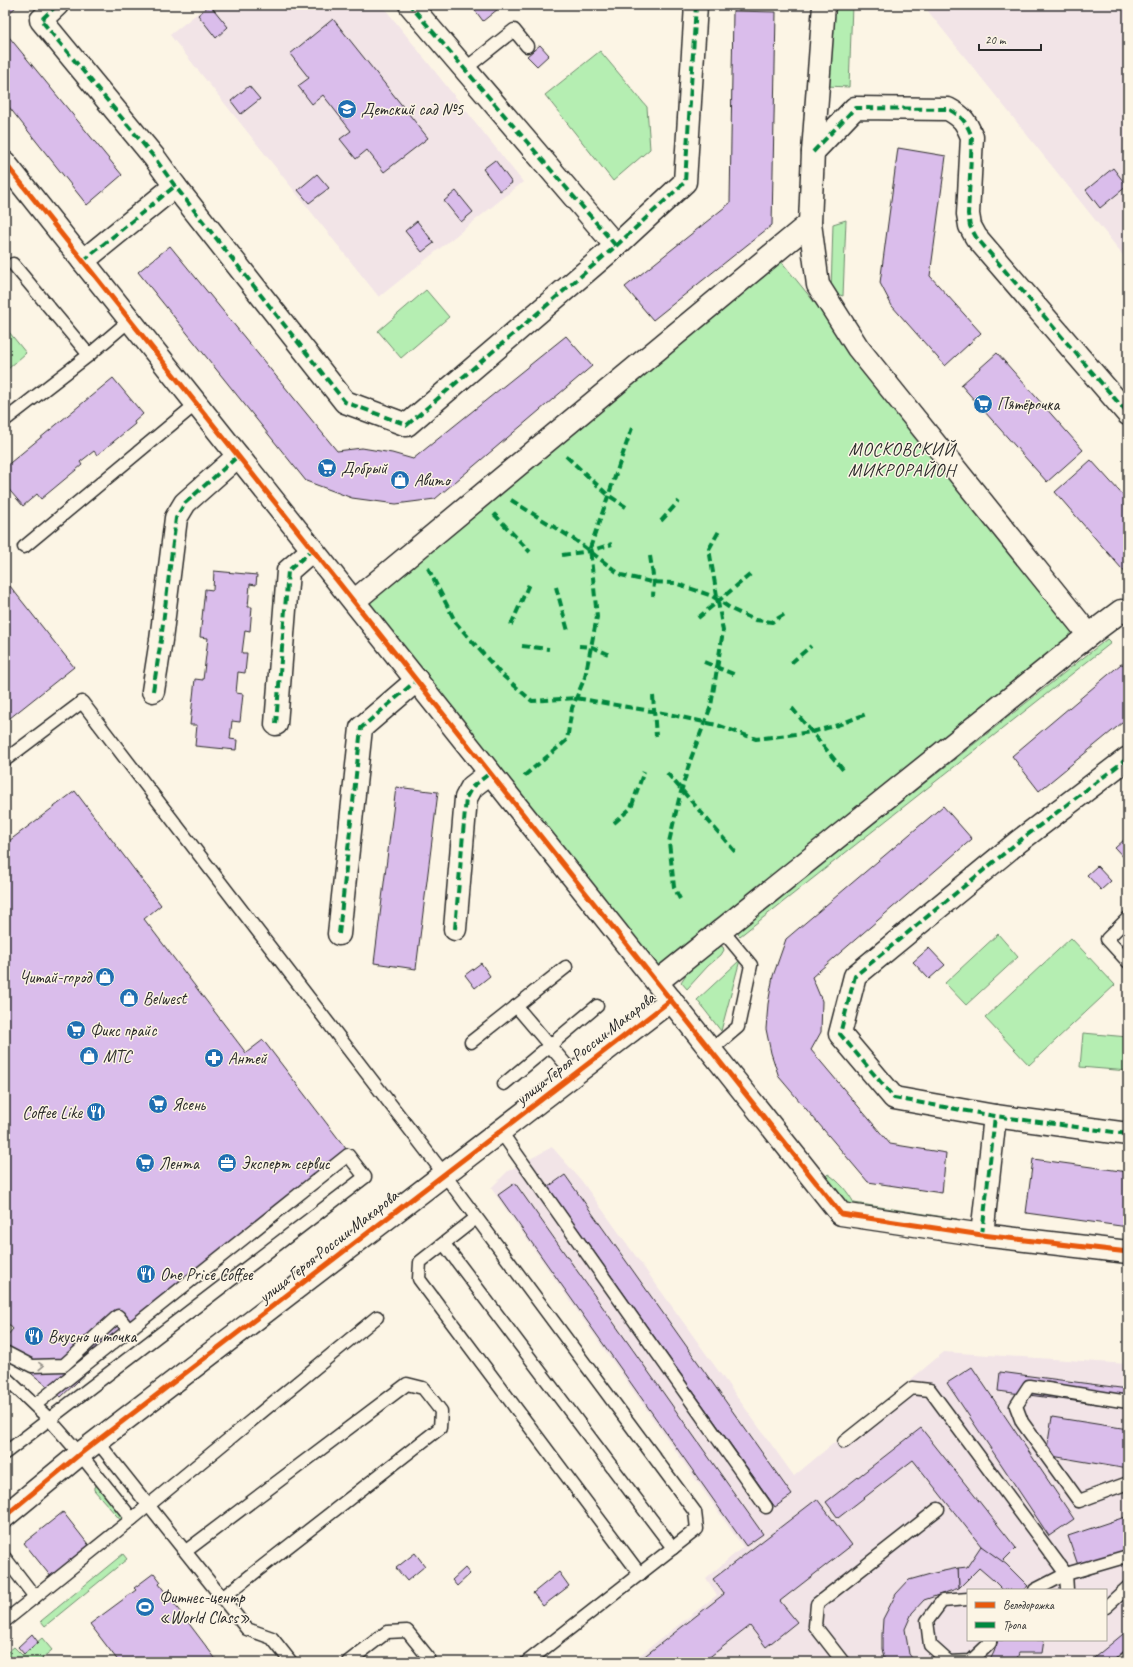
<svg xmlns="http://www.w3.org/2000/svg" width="1133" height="1667" font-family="Caveat,sans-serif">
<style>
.built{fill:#f2e4e7;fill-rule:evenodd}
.green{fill:#b5eeb2;stroke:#708c6e}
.building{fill:#dabdeb;stroke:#2b2b2b}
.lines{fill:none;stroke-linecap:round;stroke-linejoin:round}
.lane-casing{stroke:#2b2b2b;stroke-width:15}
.street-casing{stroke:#2b2b2b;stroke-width:25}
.lane{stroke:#fcf5e5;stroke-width:12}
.street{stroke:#fcf5e5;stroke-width:22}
.quiet{stroke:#00873e;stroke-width:4;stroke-dasharray:8 4;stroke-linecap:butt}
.cycleway-casing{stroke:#fcf5e5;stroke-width:8}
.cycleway{stroke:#e8590c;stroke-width:5}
.oneway{stroke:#949088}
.labels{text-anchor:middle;stroke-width:3;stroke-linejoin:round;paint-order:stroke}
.poi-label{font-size:17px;fill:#2b2b2b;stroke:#fcf5e5;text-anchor:start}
.street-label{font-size:17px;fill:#2b2b2b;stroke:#fcf5e5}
.neighbourhood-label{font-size:18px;letter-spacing:1px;fill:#2b2b2b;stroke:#fcf5e5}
</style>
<rect width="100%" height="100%" fill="#fcf5e5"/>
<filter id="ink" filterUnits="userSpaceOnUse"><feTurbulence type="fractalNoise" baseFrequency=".025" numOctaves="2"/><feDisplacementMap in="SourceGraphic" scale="8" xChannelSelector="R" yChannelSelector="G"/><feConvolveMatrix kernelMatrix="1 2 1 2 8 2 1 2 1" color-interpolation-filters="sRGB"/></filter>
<g filter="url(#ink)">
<!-- built -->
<g class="built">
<polygon points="208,5 382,5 523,182 379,297 170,35"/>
<polygon points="923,5 1128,5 1128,262 1112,241"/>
<path d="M 552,1147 L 581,1180 L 794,1476 L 944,1352 L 1128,1364 L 1128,1662 L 631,1662 L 717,1595 L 706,1578 L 743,1547 L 491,1188 L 508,1171 ZM 968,1590 L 1106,1590 L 1106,1640 L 968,1640 Z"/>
</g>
<!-- green -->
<g class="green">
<polygon points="830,5 852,5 849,87 826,86"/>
<polygon points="600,51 647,107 650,149 613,181 545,95"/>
<polygon points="846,220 843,296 831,292 833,224"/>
<polygon points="776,255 1084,634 659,976 356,603"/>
<polygon points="426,290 449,317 401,358 378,331"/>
<polygon points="5,327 26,353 8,369 5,365"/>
<polygon points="1107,639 1111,643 740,936 736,932"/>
<polygon points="998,934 1018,957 966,1005 945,983"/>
<polygon points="1071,938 1115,985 1029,1065 985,1018"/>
<polygon points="721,946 723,947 724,950 721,955 708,966 687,989 681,982 689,970"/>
<polygon points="740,960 721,1031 697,1000"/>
<polygon points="1083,1033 1128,1037 1128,1071 1080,1067"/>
<path d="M 828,1174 C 839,1181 848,1192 854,1203 L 957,1219 L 958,1224 L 848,1209 L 824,1178 Z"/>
<polygon points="98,1484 129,1517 123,1523 94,1490 94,1487"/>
<polygon points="123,1554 127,1559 45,1626 41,1621"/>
<polygon points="42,1638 52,1650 37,1662 5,1662 5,1654 14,1647 22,1655"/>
</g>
<!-- building -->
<g class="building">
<polygon points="5,5 18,5 5,17"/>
<polygon points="210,5 228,27 216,38 198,15"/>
<polygon points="471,5 503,5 483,21"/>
<polygon points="733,11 776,12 772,225 653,320 625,287 730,203"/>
<polygon points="333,19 428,138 384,172 367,150 356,159 340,139 351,131 323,95 312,104 298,86 309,78 290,54"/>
<polygon points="5,32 122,175 87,205 5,102"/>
<polygon points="540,45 549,55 537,66 527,56"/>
<polygon points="249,86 260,99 241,114 231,101"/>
<polygon points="898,148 946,156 930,276 981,333 945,366 892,306 880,283"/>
<polygon points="495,160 512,183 500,191 483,169"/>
<polygon points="1113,168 1127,186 1100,208 1086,190"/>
<polygon points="317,174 329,188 309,203 298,190"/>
<polygon points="456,191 473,212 461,222 444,201"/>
<polygon points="417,221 434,243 422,252 405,231"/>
<polygon points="170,246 337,451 362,448 392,453 413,459 566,336 592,366 435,499 396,504 352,498 306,481 138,272"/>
<polygon points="997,353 1083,450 1047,482 961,385"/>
<polygon points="113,378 143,414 134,422 135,424 97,455 94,451 80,462 82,465 41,499 37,494 23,506 5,485 5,467"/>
<polygon points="1091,460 1128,501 1128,576 1055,492"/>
<polygon points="214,571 257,575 256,585 250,584 248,607 252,607 250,631 245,630 242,653 247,653 245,673 238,672 236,693 243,694 240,722 232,721 230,739 237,740 236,750 195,746 197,725 190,725 195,679 203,680 208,638 200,637 205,589 213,590"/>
<polygon points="6,581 74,667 5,722 5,582"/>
<polygon points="1121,664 1128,665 1128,718 1039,791 1012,756"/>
<polygon points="396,787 438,792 416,969 374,963"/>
<polygon points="75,791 161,905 144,919 246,1053 263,1040 350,1154 126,1336 61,1397 32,1374 5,1349 5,1338 13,1329 5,1320 5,844"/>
<polygon points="943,806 972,839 812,977 822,1001 821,1032 811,1050 890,1144 946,1153 942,1193 868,1182 779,1077 771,1053 766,1029 768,1004 773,976 786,939"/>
<polygon points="1125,839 1128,842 1127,861 1115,848"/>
<polygon points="1097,866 1111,881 1101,890 1087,875"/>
<polygon points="929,948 945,965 929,979 913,962"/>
<polygon points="481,963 490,976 475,988 465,975"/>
<polygon points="1033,1159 1128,1172 1128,1227 1026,1213"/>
<polygon points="565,1175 792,1495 775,1507 548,1187"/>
<polygon points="515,1183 763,1534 746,1546 498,1195"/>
<polygon points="972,1367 1074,1519 1049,1536 947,1383"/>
<polygon points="1000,1372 1128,1389 1128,1408 998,1391"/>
<polygon points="1052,1417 1128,1429 1128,1469 1046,1455"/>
<polygon points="921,1428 1016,1548 996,1568 981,1546 913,1460 838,1518 826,1502"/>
<polygon points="817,1499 852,1545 780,1601 797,1622 766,1647 750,1626 703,1662 637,1662 724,1594 713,1579"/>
<polygon points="63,1512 91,1548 52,1578 24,1543"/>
<polygon points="1128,1516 1128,1561 1082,1577 1068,1536"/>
<polygon points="981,1546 1006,1564 1028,1586 1023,1590 1003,1590 993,1580 979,1568 959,1588 958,1568 967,1567"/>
<polygon points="415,1553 425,1566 407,1581 396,1568"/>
<polygon points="465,1568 470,1574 457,1586 452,1580"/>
<polygon points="958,1568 959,1588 924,1600 912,1613 905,1629 909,1654 915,1662 885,1662 882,1650 882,1635 883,1619 896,1594 909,1580 934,1573"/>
<polygon points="559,1572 569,1586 543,1606 533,1593"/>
<polygon points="154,1573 161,1582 159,1584 218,1662 119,1662 90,1624 136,1590 134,1588"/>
<polygon points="1128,1630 1128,1660 1125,1662 1089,1662"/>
<polygon points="32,1634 38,1642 24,1654 18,1647"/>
<polygon points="998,1640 1044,1640 1042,1653 1019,1653 1016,1662 989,1662 994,1652"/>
</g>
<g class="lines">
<!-- lane casing -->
<g class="lane-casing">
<g id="lane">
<polyline points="465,69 514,30 527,46"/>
<polyline points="13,264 89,355"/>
<polyline points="5,420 89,355 130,320"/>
<polyline points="24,547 196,404"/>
<polyline points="5,760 82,702 444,1174 695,1512 697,1529 527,1662"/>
<polyline points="1128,918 1107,939 1128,962"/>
<polyline points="516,1006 574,1074"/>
<polyline points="471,1042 566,967"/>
<polyline points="711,1050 738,1027 751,965 722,930"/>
<polyline points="504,1084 597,1006"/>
<polyline points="501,1132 766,1507"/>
<polyline points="476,1218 420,1262 419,1279 640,1574"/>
<polyline points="444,1244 673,1548"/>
<polyline points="5,1352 32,1366 64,1365 118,1316 129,1330"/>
<polyline points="5,1377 50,1420 80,1454 132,1519"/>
<polyline points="1128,1402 1029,1386 1016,1406 1022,1422 1079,1501 1128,1483"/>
<polyline points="97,1441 247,1629 272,1638 291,1662"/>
<polyline points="844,1442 912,1388 930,1390 1066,1574 1067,1590"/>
<polyline points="5,1453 365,1177 348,1155 35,1405"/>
<polyline points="186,1551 407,1384 423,1388 441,1411 440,1428 222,1598"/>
<polyline points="5,1558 35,1597"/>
<polyline points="1035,1590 1066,1574 1128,1556"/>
<polyline points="968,1599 942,1601 927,1621 930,1645 949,1662 971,1661 990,1643 990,1640"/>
<polyline points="1106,1607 1128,1587"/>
<polyline points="5,1621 132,1519 377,1317"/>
<polyline points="348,1662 387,1632 407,1631 428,1657 427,1662"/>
<polyline points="843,1662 815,1626 817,1604 938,1509"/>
<polyline points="1122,1662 1128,1657"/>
</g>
</g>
<!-- street casing -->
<g class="street-casing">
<g id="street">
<polyline points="57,5 41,20 154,157 175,186 345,402 407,425 616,246 410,5"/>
<polyline points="824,5 813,152 810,223 818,285 858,348 1089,635 1121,611 1128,612"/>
<path d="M 813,152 L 855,108 L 948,109 C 963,117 966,122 972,137 L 968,214 L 970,226 L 976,237 L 1128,414"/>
<polyline points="5,163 841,1214 982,1235 1128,1252"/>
<polyline points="616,246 685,182 696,5"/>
<polyline points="83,261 175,186"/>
<polyline points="354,601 810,223"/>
<polyline points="153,691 161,640 176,518 185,503 238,456"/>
<polyline points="276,724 288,571 312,550"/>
<polyline points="1128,758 1018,842 855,976 840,1034 894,1098 995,1116 1128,1134"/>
<polyline points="455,929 466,798 472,787 490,773"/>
<polyline points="339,934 361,728 417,680"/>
<polyline points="657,982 1089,635"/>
<polyline points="982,1235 995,1116"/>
<polyline points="5,1516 80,1454 671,1000"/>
</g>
</g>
<!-- lane -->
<use href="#lane" class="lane"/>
<!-- street -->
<use href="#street" class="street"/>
<!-- quiet -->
<g class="quiet">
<polyline points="57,5 41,20 154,157 175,186 345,402 407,425 616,246 410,5"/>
<path d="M 813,152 L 855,108 L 948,109 C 963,117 966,122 972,137 L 968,214 L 970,226 L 976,237 L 1128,414"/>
<polyline points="616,246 685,182 696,5"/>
<polyline points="83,261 175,186"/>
<polyline points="566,456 608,495 626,507"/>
<polyline points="511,500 575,540 621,575 651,582 675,583 712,596 733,610 755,620 772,622 785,614"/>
<polyline points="494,514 530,552"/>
<polyline points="661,521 679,501"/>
<polyline points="562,555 590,551 612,544"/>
<polyline points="650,556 654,582 653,596"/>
<polyline points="428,568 456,623 500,673 532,701 576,698 668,714 717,725 756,739 812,732 838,725 866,714"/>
<polyline points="556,587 568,631"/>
<polyline points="698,618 752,573"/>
<polyline points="511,625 529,584"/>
<polyline points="522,646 549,649"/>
<polyline points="579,646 592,647 608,654"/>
<polyline points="704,662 736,675"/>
<polyline points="791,663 811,646"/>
<polyline points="153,691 161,640 176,518 185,503 238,456"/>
<polyline points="653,696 656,736"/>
<polyline points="792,708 844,771"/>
<polyline points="276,724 288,571 312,550"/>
<polyline points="1128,758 1018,842 855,976 840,1034 894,1098 995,1116 1128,1134"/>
<polyline points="667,773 737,854"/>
<polyline points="524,776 567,740 572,708 585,677 597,617 590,548 633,425"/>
<polyline points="614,823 631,808 644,771"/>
<polyline points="680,899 674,887 669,842 679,799 690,761 711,706 723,631 709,549 719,531"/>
<polyline points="455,929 466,798 472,787 490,773"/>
<polyline points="339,934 361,728 417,680"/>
<polyline points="982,1235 995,1116"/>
</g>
<!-- cycleway casing -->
<g class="cycleway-casing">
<g id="cycleway">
<polyline points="5,163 841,1214 982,1235 1128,1252"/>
<polyline points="5,1516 80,1454 671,1000"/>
</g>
</g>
<!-- cycleway -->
<use href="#cycleway" class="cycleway"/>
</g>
<!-- one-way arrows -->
<defs><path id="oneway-chevron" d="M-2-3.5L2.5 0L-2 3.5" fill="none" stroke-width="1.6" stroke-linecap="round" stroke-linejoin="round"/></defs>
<use class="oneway" href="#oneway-chevron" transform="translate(41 1366) rotate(-2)"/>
</g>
<!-- icons -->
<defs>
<g id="school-disc" transform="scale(1)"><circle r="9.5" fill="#1f6fb2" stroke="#fcf5e5"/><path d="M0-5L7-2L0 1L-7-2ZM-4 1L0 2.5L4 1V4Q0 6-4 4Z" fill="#fff"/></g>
<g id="supermarket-disc" transform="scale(1)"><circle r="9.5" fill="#1f6fb2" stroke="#fcf5e5"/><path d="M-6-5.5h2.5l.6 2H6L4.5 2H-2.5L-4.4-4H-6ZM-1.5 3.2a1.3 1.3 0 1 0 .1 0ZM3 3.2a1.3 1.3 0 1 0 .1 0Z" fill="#fff"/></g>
<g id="shop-disc" transform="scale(1)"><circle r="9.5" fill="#1f6fb2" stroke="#fcf5e5"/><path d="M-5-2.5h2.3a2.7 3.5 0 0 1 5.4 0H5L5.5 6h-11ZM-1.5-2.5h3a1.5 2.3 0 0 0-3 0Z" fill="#fff"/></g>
<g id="pharmacy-disc" transform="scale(1)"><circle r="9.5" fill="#1f6fb2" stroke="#fcf5e5"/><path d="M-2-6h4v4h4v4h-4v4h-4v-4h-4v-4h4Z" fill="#fff"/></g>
<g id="restaurant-disc" transform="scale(1)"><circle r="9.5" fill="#1f6fb2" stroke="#fcf5e5"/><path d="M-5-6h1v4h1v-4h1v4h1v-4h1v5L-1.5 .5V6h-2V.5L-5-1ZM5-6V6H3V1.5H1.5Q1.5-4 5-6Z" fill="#fff"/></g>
<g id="office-disc" transform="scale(1)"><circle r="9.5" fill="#1f6fb2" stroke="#fcf5e5"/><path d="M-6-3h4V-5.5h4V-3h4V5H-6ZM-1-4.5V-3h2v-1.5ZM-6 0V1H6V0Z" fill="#fff"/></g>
<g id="stadium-disc" transform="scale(1)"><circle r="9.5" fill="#1f6fb2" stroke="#fcf5e5"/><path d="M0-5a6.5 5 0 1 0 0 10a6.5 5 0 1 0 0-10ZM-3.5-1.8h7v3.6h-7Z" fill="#fff"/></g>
</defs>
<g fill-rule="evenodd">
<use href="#school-disc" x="347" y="109"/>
<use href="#supermarket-disc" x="983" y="404"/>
<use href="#supermarket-disc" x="327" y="468"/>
<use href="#shop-disc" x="400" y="480"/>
<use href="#shop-disc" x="105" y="977"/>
<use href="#shop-disc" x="129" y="998"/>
<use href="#supermarket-disc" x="76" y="1030"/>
<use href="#shop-disc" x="89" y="1056"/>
<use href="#pharmacy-disc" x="214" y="1058"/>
<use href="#supermarket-disc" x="158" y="1104"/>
<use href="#restaurant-disc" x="96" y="1112"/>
<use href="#supermarket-disc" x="145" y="1163"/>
<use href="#office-disc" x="227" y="1163"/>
<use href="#restaurant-disc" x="146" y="1274"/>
<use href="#restaurant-disc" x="34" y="1336"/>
<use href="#stadium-disc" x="145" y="1607"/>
</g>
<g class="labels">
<!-- poi labels -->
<g class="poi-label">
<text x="361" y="115">Детский сад №5</text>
<text x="997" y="410">Пятёрочка</text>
<text x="341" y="474">Добрый</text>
<text x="414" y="486">Авито</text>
<text x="91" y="983" text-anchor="end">Читай-город</text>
<text x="143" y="1004">Belwest</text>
<text x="90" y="1036">Фикс прайс</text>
<text x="103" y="1062">МТС</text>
<text x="228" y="1064">Антей</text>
<text x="172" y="1110">Ясень</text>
<text x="82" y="1118" text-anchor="end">Coffee Like</text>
<text x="159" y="1169">Лента</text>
<text x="241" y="1169">Эксперт сервис</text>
<text x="160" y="1280">One Price Coffee</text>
<text x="48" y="1342">Вкусно и точка</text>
<text x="159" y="1603">Фитнес-центр<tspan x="159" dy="20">«World Class»</tspan></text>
</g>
<!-- street labels -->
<g class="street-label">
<text transform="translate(585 1048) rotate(-38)" y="6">улица Героя России Макарова</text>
<text transform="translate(328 1246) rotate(-38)" y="6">улица Героя России Макарова</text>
</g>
<!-- neighbourhood labels -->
<g class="neighbourhood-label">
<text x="902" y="455">МОСКОВСКИЙ<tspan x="902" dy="21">МИКРОРАЙОН</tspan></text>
</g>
</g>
<!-- margin -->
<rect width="1133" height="1667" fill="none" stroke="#fcf5e5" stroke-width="20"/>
<rect x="10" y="10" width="1113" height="1647" fill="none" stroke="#2b2b2b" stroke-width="1.5" filter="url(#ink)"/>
<!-- legend -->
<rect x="967" y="1589" width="140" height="52" fill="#fcf5e5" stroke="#a8a49b"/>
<rect x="975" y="1602" width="20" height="6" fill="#e8590c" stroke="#a8a49b"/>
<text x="1003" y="1609" font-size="12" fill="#2b2b2b">Велодорожка</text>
<rect x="975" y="1622" width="20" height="6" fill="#00873e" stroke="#a8a49b"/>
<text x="1003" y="1629" font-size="12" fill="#2b2b2b">Тропа</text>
<!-- scale -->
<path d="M979 44v6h62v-6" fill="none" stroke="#2b2b2b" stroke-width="2"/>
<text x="985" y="44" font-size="12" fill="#2b2b2b" stroke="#fcf5e5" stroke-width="3" paint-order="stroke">20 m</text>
</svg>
